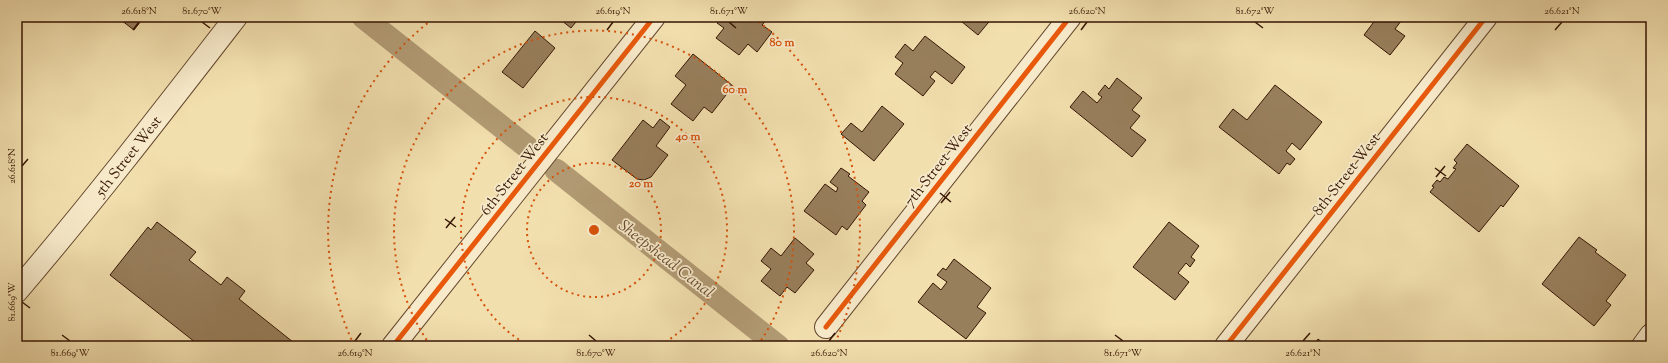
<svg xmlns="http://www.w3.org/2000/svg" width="1668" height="363" font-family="'Sorts Mill Goudy',serif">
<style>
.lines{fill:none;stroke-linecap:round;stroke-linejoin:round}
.canal{stroke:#b29b74;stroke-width:23}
.building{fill:#987f5c;stroke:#361604}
.minor-casing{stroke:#65482e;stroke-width:24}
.minor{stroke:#f7eaca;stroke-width:22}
.cycleway-casing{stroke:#f7eaca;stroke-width:8}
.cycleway{stroke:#e8590c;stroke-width:5}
.ticks{fill:none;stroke:#361604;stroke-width:1.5}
.ring{fill:none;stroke:#d6520b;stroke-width:2;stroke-dasharray:2 4}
.labels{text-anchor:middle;stroke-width:3.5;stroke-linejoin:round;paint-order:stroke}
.street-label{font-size:15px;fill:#361604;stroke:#f7eaca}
.water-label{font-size:16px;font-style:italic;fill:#684b31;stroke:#f7eaca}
.centre{fill:#d6520b;stroke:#f7eaca;stroke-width:2}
.ring-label{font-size:12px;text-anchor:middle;font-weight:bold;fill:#d6520b;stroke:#f7eaca;stroke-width:3.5;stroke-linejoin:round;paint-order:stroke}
.neatline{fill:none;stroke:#361604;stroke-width:1.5}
.ticks-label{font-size:10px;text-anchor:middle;fill:#361604}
</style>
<rect width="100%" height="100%" fill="#f2dfae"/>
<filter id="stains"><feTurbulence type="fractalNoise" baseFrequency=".005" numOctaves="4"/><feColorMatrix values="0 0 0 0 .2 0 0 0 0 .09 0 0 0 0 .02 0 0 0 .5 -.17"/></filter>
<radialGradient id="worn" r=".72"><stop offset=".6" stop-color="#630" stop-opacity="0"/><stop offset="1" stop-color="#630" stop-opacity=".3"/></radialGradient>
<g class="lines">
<!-- canal -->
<g class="canal">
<polyline points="363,17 527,147"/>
<polyline points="556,170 778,346"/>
</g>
</g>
<!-- building -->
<g class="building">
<polygon points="117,17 144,17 134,30"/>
<polygon points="557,17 580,17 571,28"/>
<polygon points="722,17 769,17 762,25 772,32 757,52 748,44 739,55 716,38 724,28 717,23"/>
<polygon points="956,17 993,17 978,35"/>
<polygon points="1373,17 1404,17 1395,29 1405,36 1390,55 1364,35 1376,19"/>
<polygon points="535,31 555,48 523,88 502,72"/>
<polygon points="925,36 965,67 952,84 935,71 930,77 935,81 923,96 895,74 903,63 895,57 905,44 913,51"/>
<polygon points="693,54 733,86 712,113 704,107 693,121 671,104 686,85 675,76"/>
<polygon points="1117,78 1142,98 1132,110 1140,116 1130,128 1146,140 1132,157 1070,107 1083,91 1097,103 1102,97 1098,94 1105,85 1109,89"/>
<polygon points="1275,85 1322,122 1300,150 1292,143 1286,151 1295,159 1290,165 1287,163 1279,174 1219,127 1233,109 1247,120"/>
<polygon points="882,106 904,124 874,161 841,134 851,123 862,132"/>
<polygon points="660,119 670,127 656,146 668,155 651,177 644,180 637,179 612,160 643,120 653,128"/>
<polygon points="1467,144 1519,186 1503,207 1501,205 1479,232 1430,192 1434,187 1432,186 1437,180 1440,182 1444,177 1448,179 1456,169 1453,168 1457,163 1454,160"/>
<polygon points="841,168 850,174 848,176 869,192 862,201 866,205 847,230 842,226 836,235 804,211 825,184 836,192 838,188 830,182"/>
<polygon points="157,222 196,252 189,260 221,285 227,277 245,291 239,299 298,346 200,346 110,275 148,227 151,230"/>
<polygon points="1169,222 1199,246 1191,257 1195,260 1190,267 1186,263 1178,273 1189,282 1175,300 1133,267"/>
<polygon points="1579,237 1597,250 1595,252 1626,275 1606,301 1611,305 1594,326 1542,284"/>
<polygon points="795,238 814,254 806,263 814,270 795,293 787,287 780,296 761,281 771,269 761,261 771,248 781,256"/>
<polygon points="954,259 991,288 977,307 986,313 966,339 918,302 933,283 941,290 947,282 937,275 943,268 946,270"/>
<polygon points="1318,339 1327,346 1313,346"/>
</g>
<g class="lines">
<!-- minor casing -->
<g class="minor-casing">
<g id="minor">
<path d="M 17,291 C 93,202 164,110 236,17"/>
<polyline points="826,327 1070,17"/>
<polyline points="393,346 654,17"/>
<polyline points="1226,346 1486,17"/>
<polyline points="1643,346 1651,335"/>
</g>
</g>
<!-- minor -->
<use href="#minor" class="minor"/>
<!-- cycleway casing -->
<g class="cycleway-casing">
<g id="cycleway">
<polyline points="826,327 1070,17"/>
<polyline points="393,346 654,17"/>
<polyline points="1226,346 1486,17"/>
</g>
</g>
<!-- cycleway -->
<use href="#cycleway" class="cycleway"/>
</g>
<!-- ticks -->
<path class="ticks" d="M 202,22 L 210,28M 729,22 L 736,28M 1255,22 L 1263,28M 133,30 L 139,22M 607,30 L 613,22M 1081,30 L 1087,22M 1555,30 L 1562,22M 22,166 L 28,159M 1435,168 L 1446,176M 1436,177 L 1445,166M 940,193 L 951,202M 941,203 L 950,192M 445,219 L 456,227M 446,228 L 455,217M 22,302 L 30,308M 62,335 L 70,341M 589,335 L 596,341M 1115,335 L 1123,341M 355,341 L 361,333M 829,341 L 835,333M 1303,341 L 1310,333"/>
<!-- distance rings -->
<g class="ring">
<circle cx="594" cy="230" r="67"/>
<path d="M529 346A133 133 0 1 1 659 346"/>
<path d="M430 345A200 200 0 1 1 758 345"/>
<path d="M354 345A266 266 0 0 1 434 18M754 18A266 266 0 0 1 834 345"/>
</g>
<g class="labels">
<!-- street labels -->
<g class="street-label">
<text transform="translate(128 156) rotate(-52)" y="5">5th Street West</text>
<text transform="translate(938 165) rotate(-52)" y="5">7th Street West</text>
<text transform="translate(514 174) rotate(-52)" y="5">6th Street West</text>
<text transform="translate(1346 174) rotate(-52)" y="5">8th Street West</text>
</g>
<!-- water labels -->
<g class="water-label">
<text transform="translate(667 258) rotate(38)" y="6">Sheepshead Canal</text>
</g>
</g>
<circle cx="594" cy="230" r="6" class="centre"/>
<g class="ring-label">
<text x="782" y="46">80 m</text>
<text x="735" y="93">60 m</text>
<text x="688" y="140">40 m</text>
<text x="641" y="187">20 m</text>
</g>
<!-- margin -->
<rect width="1668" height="363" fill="none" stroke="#f2dfae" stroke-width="44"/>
<rect x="22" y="22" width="1624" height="319" class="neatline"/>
<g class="ticks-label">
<text x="139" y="14">26.618°N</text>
<text x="202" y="14">81.670°W</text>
<text x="613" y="14">26.619°N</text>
<text x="729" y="14">81.671°W</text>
<text x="1087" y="14">26.620°N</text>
<text x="1255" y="14">81.672°W</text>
<text x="1562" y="14">26.621°N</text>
<text transform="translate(11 166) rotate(-90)" y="4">26.618°N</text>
<text transform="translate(11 302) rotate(-90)" y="4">81.669°W</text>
<text x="70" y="356">81.669°W</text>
<text x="355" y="356">26.619°N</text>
<text x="596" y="356">81.670°W</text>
<text x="829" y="356">26.620°N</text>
<text x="1123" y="356">81.671°W</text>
<text x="1303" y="356">26.621°N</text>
</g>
<rect width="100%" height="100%" filter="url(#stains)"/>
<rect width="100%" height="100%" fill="url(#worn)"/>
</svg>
